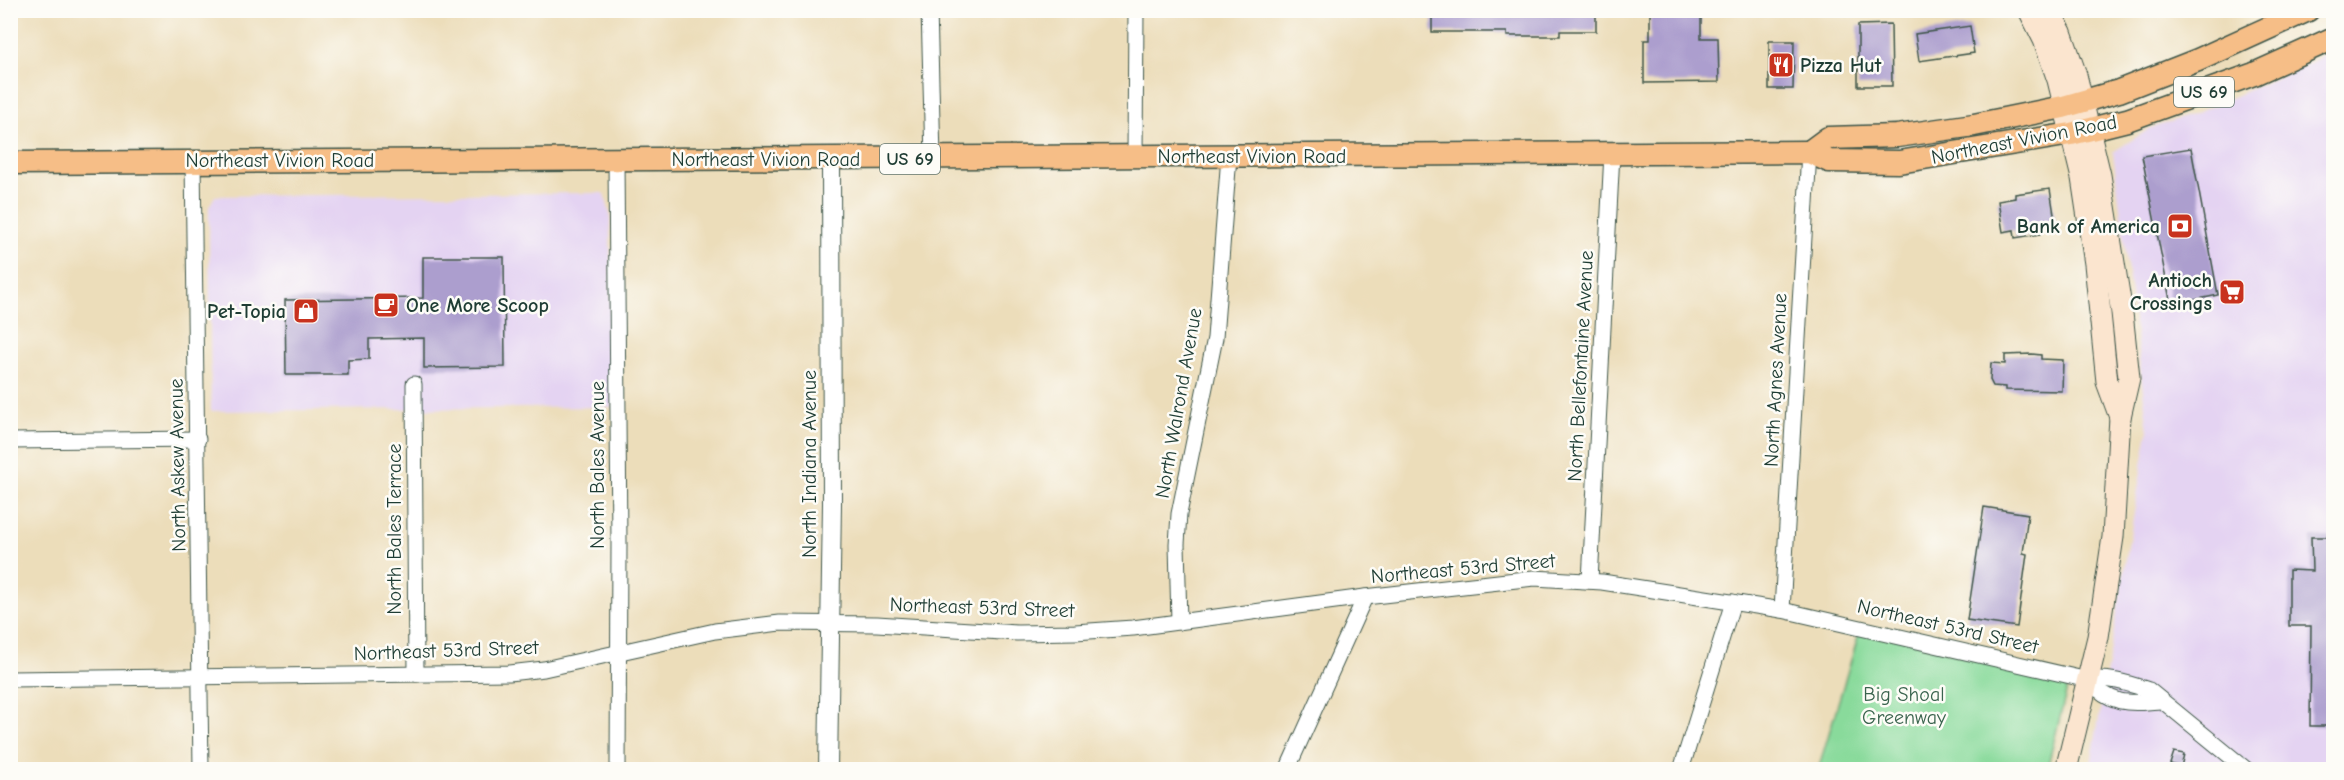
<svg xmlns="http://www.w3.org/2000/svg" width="2344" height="780" font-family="'Comic Neue',sans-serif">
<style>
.built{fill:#e4d3f2}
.green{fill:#89da9b;stroke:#548c68;stroke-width:1.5}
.building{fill:#ac9ece}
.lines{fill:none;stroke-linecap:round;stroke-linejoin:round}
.minor-casing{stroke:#3e5548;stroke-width:17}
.tertiary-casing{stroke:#3e5548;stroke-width:20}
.secondary-casing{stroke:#3e5548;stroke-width:23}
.primary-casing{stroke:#3e5548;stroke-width:25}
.minor{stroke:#fff;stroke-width:15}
.tertiary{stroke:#fff;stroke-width:18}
.secondary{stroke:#fbe5cf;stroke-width:21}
.primary{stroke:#f6be87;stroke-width:22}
.labels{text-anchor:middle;stroke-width:5;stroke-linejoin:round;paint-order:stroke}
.shield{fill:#fdfcf7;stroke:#62766e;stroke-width:1.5}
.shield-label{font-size:18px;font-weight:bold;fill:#1f3d34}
.poi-label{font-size:20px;font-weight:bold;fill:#1f3d34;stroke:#fdfcf7;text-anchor:end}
.street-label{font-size:20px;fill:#1f3d34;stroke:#fdfcf7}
.park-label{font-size:20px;fill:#3a644e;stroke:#fdfcf7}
</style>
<rect width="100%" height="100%" fill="#fdfcf7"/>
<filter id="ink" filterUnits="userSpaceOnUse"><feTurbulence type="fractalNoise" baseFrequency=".0167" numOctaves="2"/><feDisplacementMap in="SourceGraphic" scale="12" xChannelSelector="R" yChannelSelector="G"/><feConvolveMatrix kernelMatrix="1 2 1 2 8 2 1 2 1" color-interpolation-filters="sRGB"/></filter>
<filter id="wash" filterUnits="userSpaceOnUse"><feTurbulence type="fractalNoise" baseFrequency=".008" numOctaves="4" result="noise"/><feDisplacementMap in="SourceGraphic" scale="24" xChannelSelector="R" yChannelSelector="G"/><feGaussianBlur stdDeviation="1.35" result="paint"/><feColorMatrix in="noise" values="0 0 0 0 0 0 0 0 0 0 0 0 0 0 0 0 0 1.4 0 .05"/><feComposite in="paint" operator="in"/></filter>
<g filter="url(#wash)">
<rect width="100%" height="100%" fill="#ecddba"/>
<!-- built -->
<g class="built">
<polygon points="2333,50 2333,769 2090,770 2148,431 2113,152 2151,128 2194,114 2306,65"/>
<polygon points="604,193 610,214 612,407 211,411 209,220 209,207 215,196"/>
</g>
<!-- green -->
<polygon class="green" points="1861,627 2068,685 2047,769 1818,770"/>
<g id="blocks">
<!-- building -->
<g class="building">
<polygon points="1432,10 1596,10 1596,31 1560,31 1560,36 1507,36 1507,32 1432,32"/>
<polygon points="1650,10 1701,10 1701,38 1718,38 1719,82 1644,83 1644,40 1650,40"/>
<polygon points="1891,24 1892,86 1858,86 1858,25"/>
<polygon points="1970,26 1974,53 1919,61 1915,34"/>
<polygon points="1769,41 1794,41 1793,89 1769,89"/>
<polygon points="2191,148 2218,295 2171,305 2142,156"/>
<polygon points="2050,189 2056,227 2039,230 2040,234 2015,238 2014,230 2003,232 1998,201 2015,198 2015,194"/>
<polygon points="423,257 504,257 505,367 424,368 424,338 369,339 369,359 348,360 348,375 286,375 285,300 423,298"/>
<polygon points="2032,354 2041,355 2041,359 2063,360 2062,391 2005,390 2005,387 1993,386 1990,380 1991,363 2005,364 2005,355"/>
<polygon points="1984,507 2028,514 2023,553 2027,554 2017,627 1967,620"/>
<polygon points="2311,537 2334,537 2334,726 2310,726 2311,626 2289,626 2289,570 2312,571"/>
<polygon points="2174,752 2184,754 2181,767 2170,764"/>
</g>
</g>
</g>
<g filter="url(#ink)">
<use href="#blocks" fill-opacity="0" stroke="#3e5548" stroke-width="1.5"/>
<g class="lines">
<!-- minor casing -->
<g class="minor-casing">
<g id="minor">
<polyline points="929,10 933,158"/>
<polyline points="1135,156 1136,10"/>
<polyline points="616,159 619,544 618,770"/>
<polyline points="193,160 201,770"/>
<polyline points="414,384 416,674"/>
<polyline points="10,441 198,439"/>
<polyline points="1590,581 1612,153"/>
<polyline points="1782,610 1809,152"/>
<polyline points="1179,622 1177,544 1179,514 1215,338 1229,156"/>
<path d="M 10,679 L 509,673 L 544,669 L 715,631 L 780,623 L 877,624 L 1017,633 L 1075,632 L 1133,628 L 1365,597 L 1534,578 L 1602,582 L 1782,610 L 2088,680 C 2107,676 2130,684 2149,690 L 2247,770"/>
<path d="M 2088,680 C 2111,705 2127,704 2160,701"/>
<polyline points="1287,770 1365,597"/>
<polyline points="1681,770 1733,602"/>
</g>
</g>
<!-- tertiary casing -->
<g class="tertiary-casing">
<polyline id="tertiary" points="828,770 832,503 831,159"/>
</g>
<!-- secondary casing -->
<g class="secondary-casing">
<g id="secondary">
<polyline points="2029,10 2044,40 2058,80 2082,178 2095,264 2107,382 2120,417"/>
<polyline points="2049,10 2061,32 2076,75 2100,175 2122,313 2129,378 2120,417 2113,537 2098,637 2066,770"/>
</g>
</g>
<!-- primary casing -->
<g class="primary-casing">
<g id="primary">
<polyline points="1809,152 1828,138 1897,136 1974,125 2063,107 2119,91 2198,60 2308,10"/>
<polyline points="10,163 1809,152 1829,161 1899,162 2071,134 2127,120 2254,74 2334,38"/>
</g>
</g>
<!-- minor -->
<use href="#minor" class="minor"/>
<!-- tertiary -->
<use href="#tertiary" class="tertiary"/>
<!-- secondary -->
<use href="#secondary" class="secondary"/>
<!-- primary -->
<use href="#primary" class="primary"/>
</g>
</g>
<!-- icons -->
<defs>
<g id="restaurant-square" transform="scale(1.35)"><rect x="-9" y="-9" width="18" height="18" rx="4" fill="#c8321e" stroke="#fdfcf7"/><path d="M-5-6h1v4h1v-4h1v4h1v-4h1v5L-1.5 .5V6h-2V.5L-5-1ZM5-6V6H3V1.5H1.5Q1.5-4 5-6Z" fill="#fff"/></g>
<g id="bank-square" transform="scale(1.35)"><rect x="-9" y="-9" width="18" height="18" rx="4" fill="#c8321e" stroke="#fdfcf7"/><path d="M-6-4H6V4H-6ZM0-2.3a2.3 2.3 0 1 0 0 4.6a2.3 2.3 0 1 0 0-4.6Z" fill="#fff"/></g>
<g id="supermarket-square" transform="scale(1.35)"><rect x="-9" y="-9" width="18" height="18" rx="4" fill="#c8321e" stroke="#fdfcf7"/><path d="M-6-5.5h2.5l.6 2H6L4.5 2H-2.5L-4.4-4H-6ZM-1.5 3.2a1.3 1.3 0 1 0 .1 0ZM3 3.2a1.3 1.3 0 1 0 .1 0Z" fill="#fff"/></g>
<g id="cafe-square" transform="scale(1.35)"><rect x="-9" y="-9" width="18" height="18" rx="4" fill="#c8321e" stroke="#fdfcf7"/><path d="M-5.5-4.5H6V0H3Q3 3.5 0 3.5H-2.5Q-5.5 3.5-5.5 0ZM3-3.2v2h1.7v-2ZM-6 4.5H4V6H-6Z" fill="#fff"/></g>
<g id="shop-square" transform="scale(1.35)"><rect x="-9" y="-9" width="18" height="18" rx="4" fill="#c8321e" stroke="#fdfcf7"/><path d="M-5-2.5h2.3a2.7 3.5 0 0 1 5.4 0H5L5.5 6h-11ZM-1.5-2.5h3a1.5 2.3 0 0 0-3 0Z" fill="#fff"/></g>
</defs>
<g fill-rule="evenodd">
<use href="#restaurant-square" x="1781" y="65"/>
<use href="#bank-square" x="2180" y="226"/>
<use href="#supermarket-square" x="2232" y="292"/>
<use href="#cafe-square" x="386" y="305"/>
<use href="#shop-square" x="306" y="311"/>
</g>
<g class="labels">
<!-- shield labels -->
<g class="shield">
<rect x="2174" y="77" width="60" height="30" rx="4.5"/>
<rect x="880" y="144" width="60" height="30" rx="4.5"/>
</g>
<g class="shield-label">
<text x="2204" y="98">US 69</text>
<text x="910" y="165">US 69</text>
</g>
<!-- poi labels -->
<g class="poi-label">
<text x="1800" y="72" text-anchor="start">Pizza Hut</text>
<text x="2160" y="233">Bank of America</text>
<text x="2212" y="287">Antioch<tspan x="2212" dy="23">Crossings</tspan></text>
<text x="406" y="312" text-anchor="start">One More Scoop</text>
<text x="286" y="318">Pet-Topia</text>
</g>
<!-- street labels -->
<g class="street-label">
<text transform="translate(2024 139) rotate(-11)" y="7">Northeast Vivion Road</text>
<text x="1252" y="163">Northeast Vivion Road</text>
<text x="766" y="166">Northeast Vivion Road</text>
<text x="280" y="167">Northeast Vivion Road</text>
<text transform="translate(1580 366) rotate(-87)" y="7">North Bellefontaine Avenue</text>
<text transform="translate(1775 380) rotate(-87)" y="7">North Agnes Avenue</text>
<text transform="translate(1178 403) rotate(-80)" y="7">North Walrond Avenue</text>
<text transform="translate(809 464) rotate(-90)" y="7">North Indiana Avenue</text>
<text transform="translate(177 465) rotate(-91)" y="7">North Askew Avenue</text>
<text transform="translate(597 465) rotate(-90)" y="7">North Bales Avenue</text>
<text transform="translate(394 529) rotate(-90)" y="7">North Bales Terrace</text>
<text transform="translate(1463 568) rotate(-5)" y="7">Northeast 53rd Street</text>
<text transform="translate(982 607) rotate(2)" y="7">Northeast 53rd Street</text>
<text transform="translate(1948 626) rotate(13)" y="7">Northeast 53rd Street</text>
<text transform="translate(446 650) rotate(-2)" y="7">Northeast 53rd Street</text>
</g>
<!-- park labels -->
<g class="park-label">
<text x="1904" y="701">Big Shoal<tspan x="1904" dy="23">Greenway</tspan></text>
</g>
</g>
<!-- margin -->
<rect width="2344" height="780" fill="none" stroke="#fdfcf7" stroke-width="36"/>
</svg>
